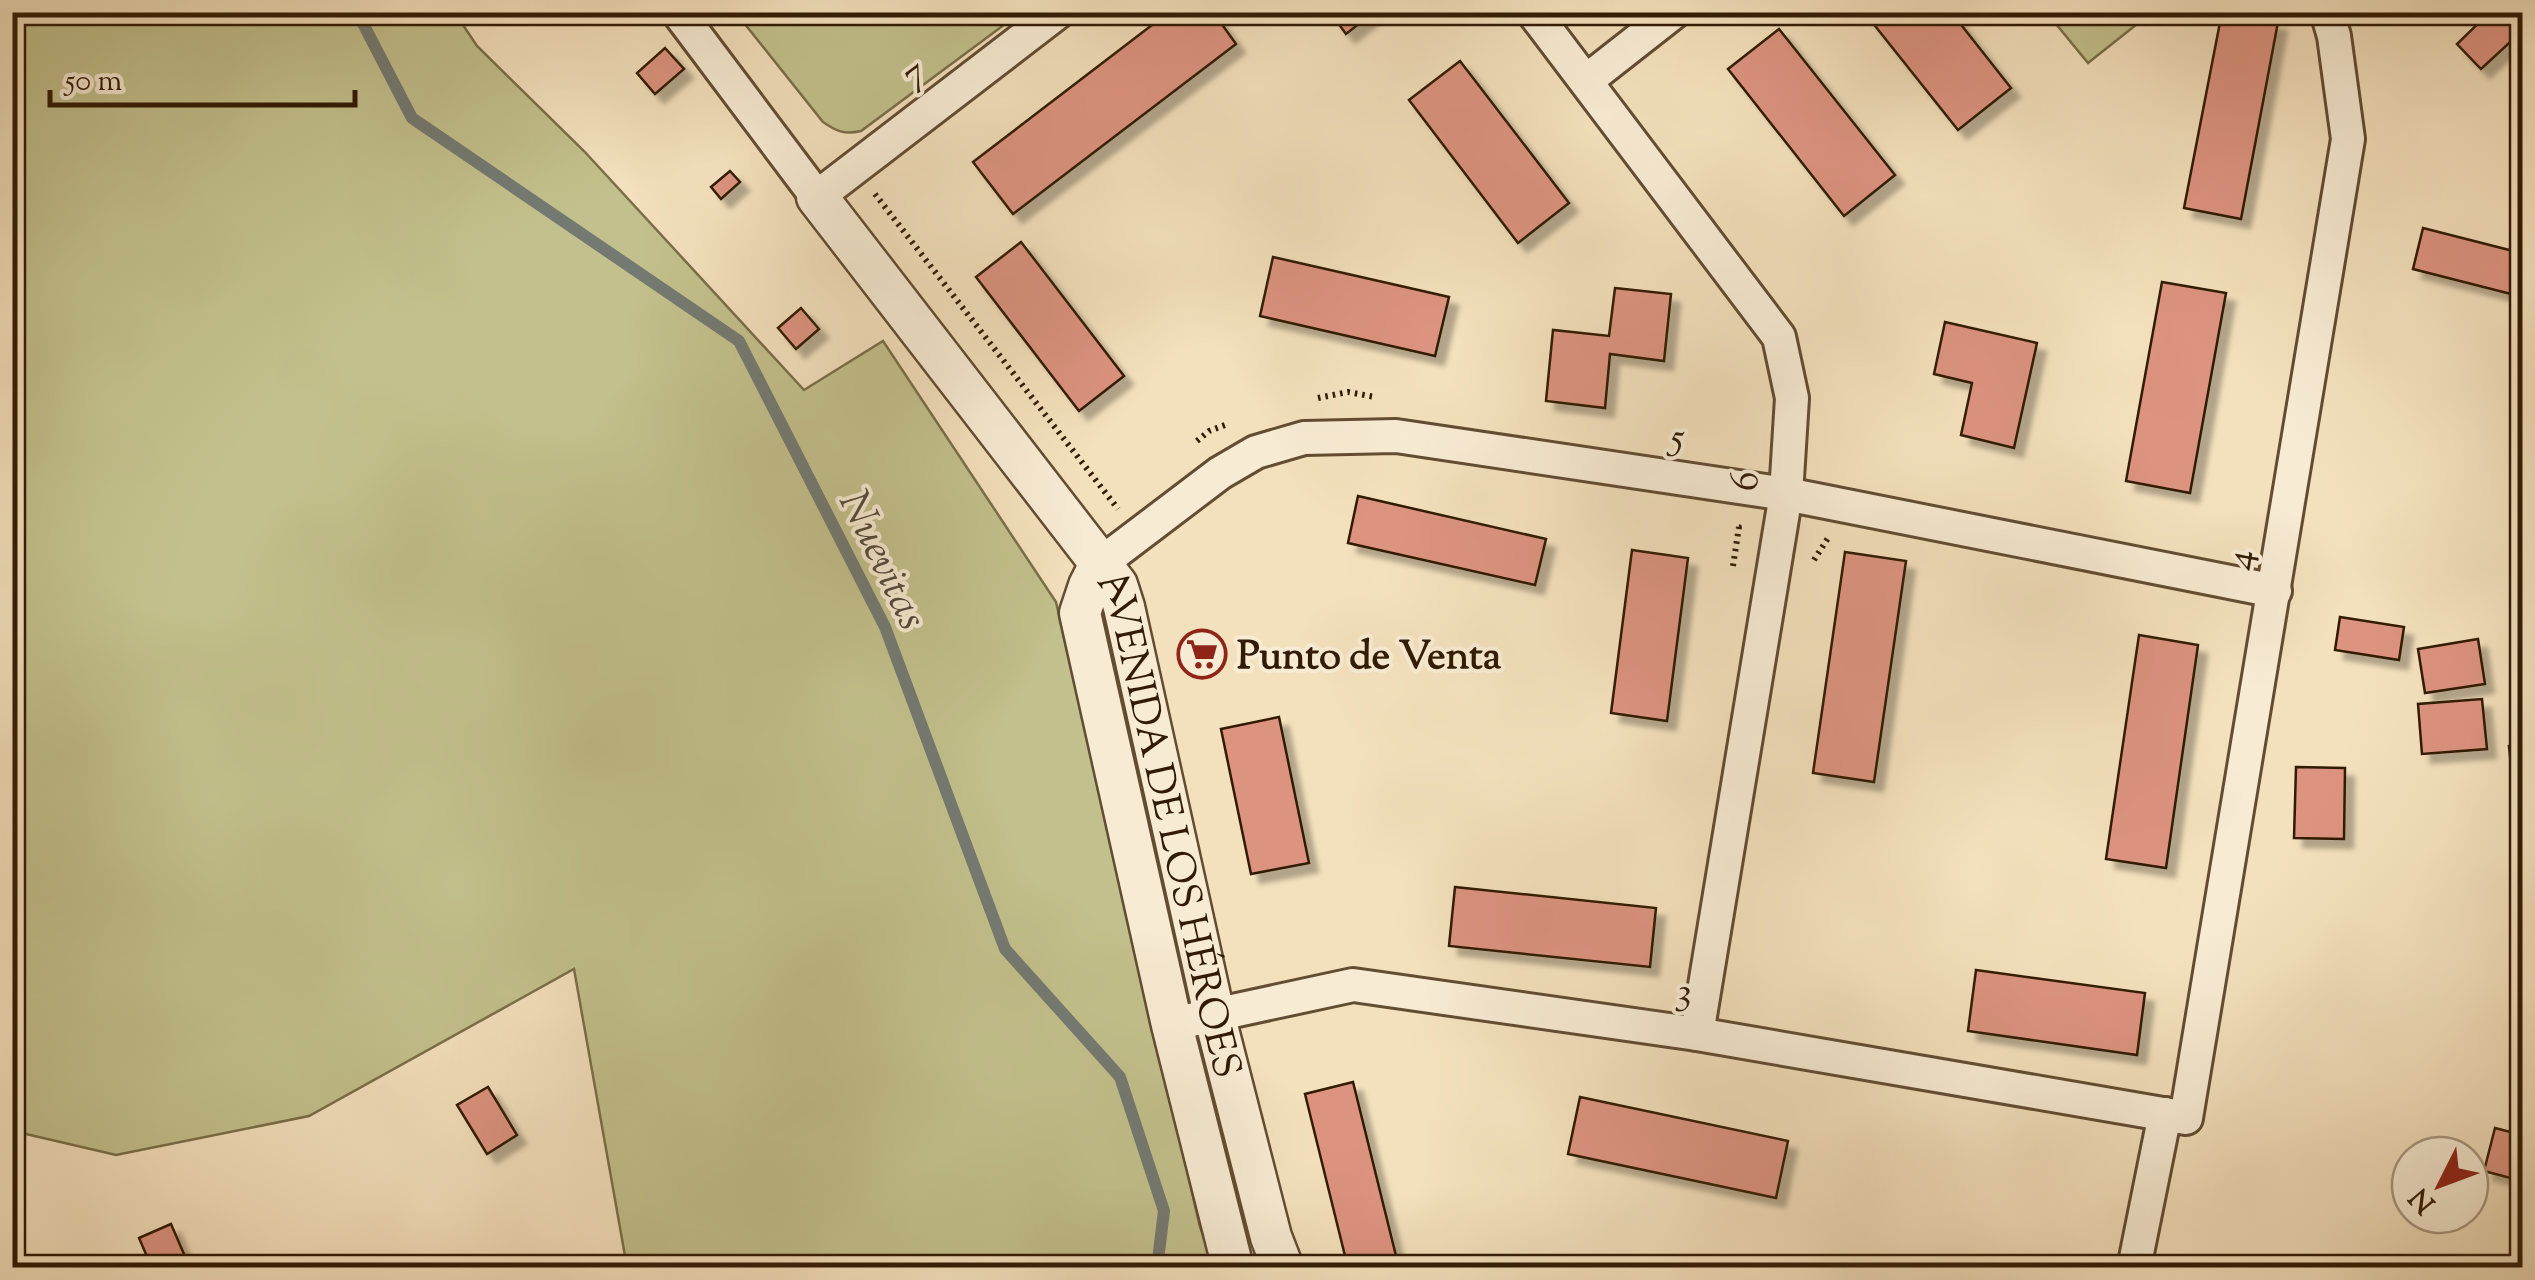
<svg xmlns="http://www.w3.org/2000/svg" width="2535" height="1280" font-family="'Sorts Mill Goudy',serif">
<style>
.green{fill:#c2c08c;stroke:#7a6e48;stroke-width:2.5}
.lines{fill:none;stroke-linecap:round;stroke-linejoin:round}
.stream{stroke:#747a72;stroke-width:12}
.building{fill:#dc9380;stroke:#311b04;stroke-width:2.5;filter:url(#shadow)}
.minor-casing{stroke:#624c32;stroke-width:38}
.tertiary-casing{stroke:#624c32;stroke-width:45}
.path{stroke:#311b04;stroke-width:6;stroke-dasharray:2.5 5;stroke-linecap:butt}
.minor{stroke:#f7ebd3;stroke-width:32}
.tertiary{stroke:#f7ebd3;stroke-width:40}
.labels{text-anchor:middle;stroke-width:8;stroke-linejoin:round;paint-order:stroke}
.street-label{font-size:40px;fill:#311b04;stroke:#f7ebd3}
.poi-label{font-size:40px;font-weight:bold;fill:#311b04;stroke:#f7ebd3;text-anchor:start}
.water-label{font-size:42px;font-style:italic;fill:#534b3b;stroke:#f7ebd3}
</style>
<defs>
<filter id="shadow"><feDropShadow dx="9" dy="9" stdDeviation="2.5" flood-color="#0004"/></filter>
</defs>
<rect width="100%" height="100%" fill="#f3e0bc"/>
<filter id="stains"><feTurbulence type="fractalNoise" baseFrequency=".002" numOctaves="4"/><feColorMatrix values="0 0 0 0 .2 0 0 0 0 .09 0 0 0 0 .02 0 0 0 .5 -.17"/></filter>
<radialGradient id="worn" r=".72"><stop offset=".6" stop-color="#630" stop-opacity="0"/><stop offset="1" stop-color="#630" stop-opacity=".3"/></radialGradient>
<!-- green -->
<g class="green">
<polygon points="13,13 455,13 477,46 584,151 804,390 883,341 1056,602 1200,1227 1215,1267 627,1267 574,969 309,1116 116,1155 13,1131"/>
<path d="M 736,13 L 1020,13 L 861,131 C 844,135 836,131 823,122 Z"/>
<polygon points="2047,13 2151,13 2088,63"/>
</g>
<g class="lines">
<!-- stream -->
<polyline class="stream" points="357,12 412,118 739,341 885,627 1005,949 1120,1077 1164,1211 1157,1268"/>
</g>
<!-- building -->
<g class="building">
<polygon points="1169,12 1213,12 1236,44 1013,214 973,162"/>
<polygon points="1330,12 1374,12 1346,34"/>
<polygon points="1864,12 1951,12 2011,88 1958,130"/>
<polygon points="2222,12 2278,22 2241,219 2184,208"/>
<polygon points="2490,12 2501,12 2520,33 2481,69 2457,44"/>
<polygon points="1779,29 1895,175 1844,216 1728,69"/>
<polygon points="665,48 684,69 655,94 637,73"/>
<polygon points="1460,61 1569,203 1518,243 1409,100"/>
<polygon points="730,171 740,182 721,199 711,187"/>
<polygon points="2423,228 2521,253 2511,294 2413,269"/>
<polygon points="1021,242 1124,376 1079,411 976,277"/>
<polygon points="1273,257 1449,297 1435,356 1260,316"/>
<polygon points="2162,282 2226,293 2190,493 2126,481"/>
<polygon points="1615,288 1671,294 1664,361 1610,354 1605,408 1546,401 1553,330 1609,336"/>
<polygon points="801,308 819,329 796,349 778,328"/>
<polygon points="1945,322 2037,343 2014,448 1961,435 1972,383 1934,374"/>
<polygon points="1358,496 1546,539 1535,585 1348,543"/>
<polygon points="1632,550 1688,558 1667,721 1611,713"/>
<polygon points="1845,552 1906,561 1874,782 1813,773"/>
<polygon points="2340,617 2404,627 2399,660 2335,650"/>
<polygon points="2139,635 2198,645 2166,868 2106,859"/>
<polygon points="2478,639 2485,684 2425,693 2418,649"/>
<polygon points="2482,699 2487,749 2422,754 2418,704"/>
<polygon points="1279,717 1309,863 1251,874 1221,729"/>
<polygon points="2522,744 2522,775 2512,776 2509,746"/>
<polygon points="2296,767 2345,768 2344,839 2294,838"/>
<polygon points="2522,782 2522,843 2515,844 2512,783"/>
<polygon points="1455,887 1656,908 1650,967 1449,946"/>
<polygon points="1976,970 2145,993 2137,1055 1968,1031"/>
<polygon points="1353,1082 1399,1268 1348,1268 1305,1094"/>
<polygon points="488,1087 517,1135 487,1154 457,1105"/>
<polygon points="1580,1097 1788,1141 1776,1198 1568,1154"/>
<polygon points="2495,1128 2522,1135 2522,1181 2484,1171"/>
<polygon points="171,1224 190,1268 152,1268 139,1238"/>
</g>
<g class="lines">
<!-- minor casing -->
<g class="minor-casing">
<g id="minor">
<polyline points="678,12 817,197 1058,12"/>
<polyline points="1533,12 1779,337 1792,398 1786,494 1697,1034"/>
<polyline points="1586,81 1674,12"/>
<polyline points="1100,564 1220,473 1256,452 1304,438 1396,436 1786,494 2275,591"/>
<polyline points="1191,1020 1353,985 1697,1034 2186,1118 2348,139 2334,36 2327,12"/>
<polyline points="2134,1268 2165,1114"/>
</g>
</g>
<!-- tertiary casing -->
<g class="tertiary-casing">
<g id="tertiary">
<path id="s1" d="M 817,197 L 1117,585 L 1124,607 L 1214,1014 L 1271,1237 L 1283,1268"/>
<polyline points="1100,564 1089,586 1080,613 1172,1025 1233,1268"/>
</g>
</g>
<!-- path -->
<g class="path">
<polyline points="875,194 1118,509"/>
<polyline points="1318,398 1348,392 1375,397"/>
<polyline points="1197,441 1209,431 1225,425"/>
<polyline points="1814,560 1828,538"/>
<polyline points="1733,566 1739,527 1736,526"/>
</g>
<!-- minor -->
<use href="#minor" class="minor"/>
<!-- tertiary -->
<use href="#tertiary" class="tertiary"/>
</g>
<!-- icons -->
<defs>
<g id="supermarket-ring" transform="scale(2.5)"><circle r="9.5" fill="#f7ebd3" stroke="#8f2418" stroke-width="1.5"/><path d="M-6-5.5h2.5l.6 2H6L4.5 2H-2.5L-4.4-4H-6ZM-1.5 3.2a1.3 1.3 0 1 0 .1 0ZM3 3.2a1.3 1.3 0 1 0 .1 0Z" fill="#8f2418"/></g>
</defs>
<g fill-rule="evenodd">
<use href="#supermarket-ring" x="1202" y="654"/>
</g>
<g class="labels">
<!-- street labels -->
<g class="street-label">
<text transform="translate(912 71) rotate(-37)" y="14">7</text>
<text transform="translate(1678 435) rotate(8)" y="14">5</text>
<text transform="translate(1743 481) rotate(-84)" y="14">6</text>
<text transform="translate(2237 559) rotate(-81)" y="14">4</text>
<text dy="14" stroke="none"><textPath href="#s1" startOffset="735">AVENIDA DE LOS HÉROES</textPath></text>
<text transform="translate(1685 990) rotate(8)" y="14">3</text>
</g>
<!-- poi labels -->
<g class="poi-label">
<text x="1237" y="668">Punto de Venta</text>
</g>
<!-- water labels -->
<g class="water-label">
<text transform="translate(885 559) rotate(64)" y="15">Nuevitas</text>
</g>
</g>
<!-- margin -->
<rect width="2535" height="1280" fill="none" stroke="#f3e0bc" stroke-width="50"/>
<rect x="15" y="15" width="2505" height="1250" fill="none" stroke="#311b04" stroke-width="5"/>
<rect x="25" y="25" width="2485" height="1230" fill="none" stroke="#311b04" stroke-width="2.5"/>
<!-- north arrow -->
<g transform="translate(2440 1185) rotate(228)"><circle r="48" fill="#f7ebd3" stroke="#a89880" stroke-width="2.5"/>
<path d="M0-8L18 38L0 25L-18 38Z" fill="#8f2418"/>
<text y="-15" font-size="28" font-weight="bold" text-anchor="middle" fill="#311b04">N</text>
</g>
<!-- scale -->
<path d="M50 90v15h305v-15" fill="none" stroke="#311b04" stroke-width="5"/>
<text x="65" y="90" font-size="30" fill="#311b04" stroke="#f7ebd3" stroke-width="8" paint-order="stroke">50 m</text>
<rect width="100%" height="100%" filter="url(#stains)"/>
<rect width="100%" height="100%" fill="url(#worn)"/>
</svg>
